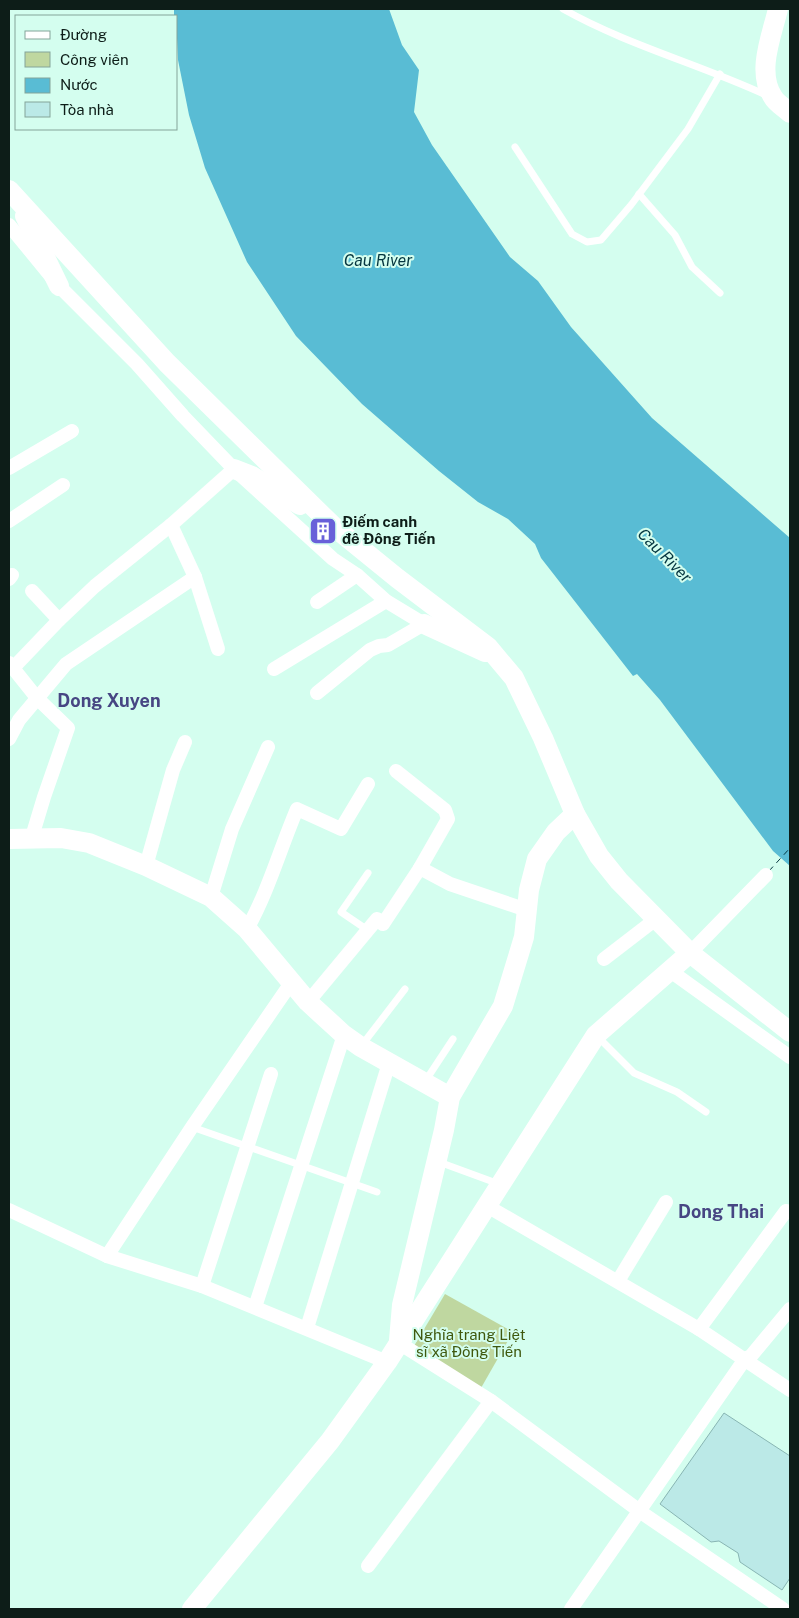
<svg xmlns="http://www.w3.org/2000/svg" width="799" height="1618" font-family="'Public Sans',sans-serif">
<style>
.green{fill:#bfd7a0}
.water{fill:#59bcd4}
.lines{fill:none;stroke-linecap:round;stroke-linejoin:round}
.ferry{stroke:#053640;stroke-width:1;stroke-dasharray:6 5;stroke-linecap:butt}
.building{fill:#bbe9e7;stroke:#88b5b3}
.lane{stroke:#fff;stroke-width:7}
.street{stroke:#fff;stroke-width:14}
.secondary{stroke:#fff;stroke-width:20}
.labels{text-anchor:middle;stroke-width:4;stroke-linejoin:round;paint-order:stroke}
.poi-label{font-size:15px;font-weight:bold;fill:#0d1d18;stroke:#d4feef;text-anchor:start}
.park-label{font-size:15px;fill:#3f580d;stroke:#d4feef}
.water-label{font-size:16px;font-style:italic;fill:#053640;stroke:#d4feef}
.quarter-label{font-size:18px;font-weight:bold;fill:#474683;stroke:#d4feef}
</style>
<rect width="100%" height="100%" fill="#d4feef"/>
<!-- green -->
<polygon class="green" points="445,1294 513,1332 481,1388 414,1346"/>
<!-- water -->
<polygon class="water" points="174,9 389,9 402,45 419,70 414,112 432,145 510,257 538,281 571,327 652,418 790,538 790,866 773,851 660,700 637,674 633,676 541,558 535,544 508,519 478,502 439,471 362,404 296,336 247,262 205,168 189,115 178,60 176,16 174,16"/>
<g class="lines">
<!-- ferry -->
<polyline class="ferry" points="769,871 790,848"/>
</g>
<!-- building -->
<g class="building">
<polygon points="317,527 327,537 325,540 315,530"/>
<polygon points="724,1413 790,1456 790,1578 782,1590 740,1562 738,1553 719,1541 711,1542 660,1504"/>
</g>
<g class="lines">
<!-- lane -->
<g class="lane">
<path d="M 563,9 C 627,45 699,64 766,95"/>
<polyline points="515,147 572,234 587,242 601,240 631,205 688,129 720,74"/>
<polyline points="639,194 675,235 692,267 720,293"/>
<polyline points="368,873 341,912 369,931"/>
<polyline points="597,1036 634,1073 677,1092 706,1112"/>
<polyline points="362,1045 405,989"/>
<polyline points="426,1080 453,1039"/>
<polyline points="192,1127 377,1192"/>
<polyline points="439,1162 499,1184"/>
</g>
<!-- street -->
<g class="street">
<polyline points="9,225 59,286 137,364 183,416 234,469 333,559 357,575 386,601 424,624 388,645 379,646 370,650 317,693"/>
<polyline points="9,468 72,431"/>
<polyline points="9,521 63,485"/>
<polyline points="171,525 195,577 218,649"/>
<polyline points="9,579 12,575"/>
<polyline points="32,591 59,620"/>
<polyline points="317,602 357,575"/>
<polyline points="9,663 37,698 68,728 44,797 31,840"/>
<polyline points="14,667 59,620 95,586 171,525 234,469"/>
<polyline points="274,669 386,601"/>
<polyline points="9,739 19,720 66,664 195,577"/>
<polyline points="146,866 173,770 185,742"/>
<polyline points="420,868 450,884 527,910"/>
<polyline points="211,897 232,829 268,747"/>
<path d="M 247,929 C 268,892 280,849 297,809 L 341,829 L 368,784"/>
<polyline points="690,953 766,875"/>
<polyline points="604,959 656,919"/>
<polyline points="669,970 790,1057"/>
<polyline points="308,1002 377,919 383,924 420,868 448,819 445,810 396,771"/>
<polyline points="487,1206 699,1329 790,1390"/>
<polyline points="9,1210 107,1256 202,1286 387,1362"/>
<polyline points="107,1256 192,1127 291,983"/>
<polyline points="618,1281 666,1202"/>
<polyline points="202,1286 271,1074"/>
<polyline points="255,1307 344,1035"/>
<polyline points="307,1328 389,1063"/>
<polyline points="699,1329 786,1211"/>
<polyline points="399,1343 491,1401 645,1515 783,1609"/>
<polyline points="368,1566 491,1401"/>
<polyline points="571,1609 745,1359 751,1356 790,1309"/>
</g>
<!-- secondary -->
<g class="secondary">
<path d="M 778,9 C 772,35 756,72 773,97 C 776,103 785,108 790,113"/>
<polyline points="9,190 167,363 333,526 397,578 488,647 514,678 543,738 575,814 599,856 619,881 690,953 790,1032"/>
<polyline points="25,216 59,286"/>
<polyline points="234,469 252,476 300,505"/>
<polyline points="424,624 485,652"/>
<polyline points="9,839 61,838 89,843 146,866 211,897 247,929 308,1002 344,1035 361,1047 450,1097"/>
<polyline points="399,1340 402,1305 444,1130 450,1097 503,1006 524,937 529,890 537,859 556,832 575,814"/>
<polyline points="192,1609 330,1441 387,1362 596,1035 690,953"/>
</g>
</g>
<!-- icons -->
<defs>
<g id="building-square" transform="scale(1.4375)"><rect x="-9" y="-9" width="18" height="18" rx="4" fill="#6960d9" stroke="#d4feef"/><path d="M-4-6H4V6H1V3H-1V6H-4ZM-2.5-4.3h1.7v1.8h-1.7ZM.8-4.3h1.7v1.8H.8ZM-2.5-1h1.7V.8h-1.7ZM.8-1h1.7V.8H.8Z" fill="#fff"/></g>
</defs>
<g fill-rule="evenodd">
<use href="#building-square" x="323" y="531"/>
</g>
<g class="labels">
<!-- poi labels -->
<g class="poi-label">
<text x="342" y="527">Điếm canh<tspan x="342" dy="17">đê Đông Tiến</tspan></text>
</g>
<!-- park labels -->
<g class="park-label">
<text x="469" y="1340">Nghĩa trang Liệt<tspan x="469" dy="17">sĩ xã Đông Tiến</tspan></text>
</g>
<!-- water labels -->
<g class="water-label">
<text x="378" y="266">Cau River</text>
<text transform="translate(665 555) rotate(45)" y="6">Cau River</text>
</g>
<!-- quarter labels -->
<g class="quarter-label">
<text x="109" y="707">Dong Xuyen</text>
<text x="721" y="1218">Dong Thai</text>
</g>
</g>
<!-- border -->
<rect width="799" height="1618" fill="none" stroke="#0d1d18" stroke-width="20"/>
<!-- legend -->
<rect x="15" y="15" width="162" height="115" fill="#d4feef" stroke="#84a499"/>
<rect x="25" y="31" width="25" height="8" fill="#ffffff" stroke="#84a499"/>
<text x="60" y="40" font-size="15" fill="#0d1d18">Đường</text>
<rect x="25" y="52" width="25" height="15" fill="#bfd7a0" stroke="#84a499"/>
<text x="60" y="65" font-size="15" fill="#0d1d18">Công viên</text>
<rect x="25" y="78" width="25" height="15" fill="#59bcd4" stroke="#84a499"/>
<text x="60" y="90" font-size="15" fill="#0d1d18">Nước</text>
<rect x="25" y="102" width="25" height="15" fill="#bbe9e7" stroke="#84a499"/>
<text x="60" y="115" font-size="15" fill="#0d1d18">Tòa nhà</text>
</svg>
